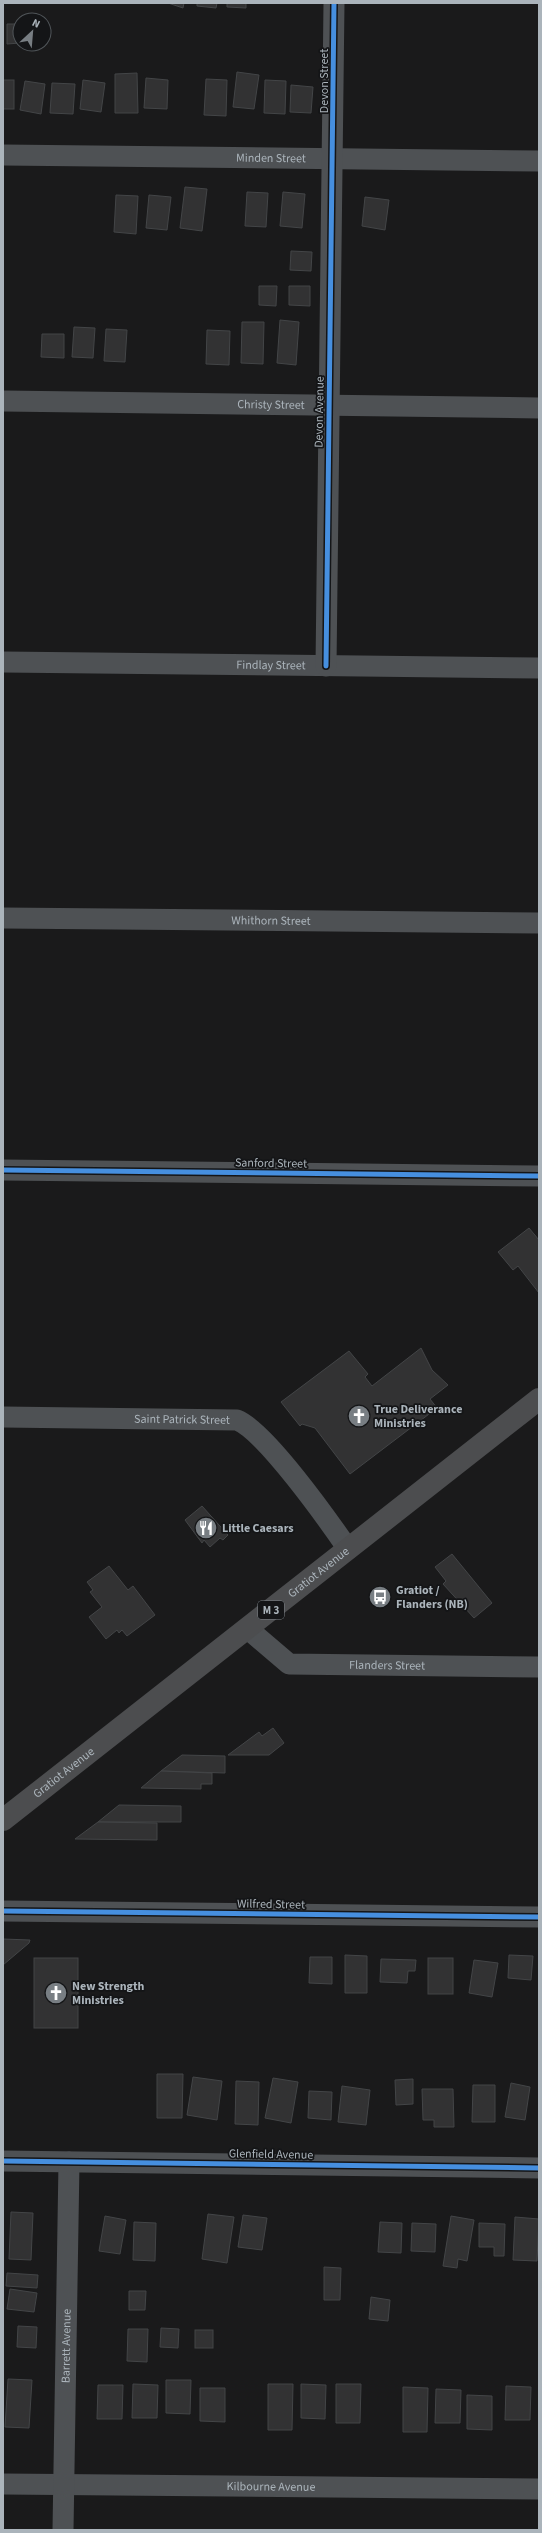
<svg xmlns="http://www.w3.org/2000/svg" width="542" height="2533" font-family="'Source Sans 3',sans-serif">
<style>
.building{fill:#323233;stroke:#434547}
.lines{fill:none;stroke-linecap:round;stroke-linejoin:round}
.street{stroke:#4e5154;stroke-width:21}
.primary{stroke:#4c4d4f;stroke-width:22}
.cycleway-casing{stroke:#141517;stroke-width:8}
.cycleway{stroke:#468fdf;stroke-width:5}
.labels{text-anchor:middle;stroke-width:3.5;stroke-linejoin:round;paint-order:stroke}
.shield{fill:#141517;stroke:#7e848a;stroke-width:1}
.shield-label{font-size:11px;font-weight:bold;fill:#abb4bb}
.street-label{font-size:12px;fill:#abb4bb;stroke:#141517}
.poi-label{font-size:12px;font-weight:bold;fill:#abb4bb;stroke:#141517;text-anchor:start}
</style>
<rect width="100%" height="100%" fill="#1a1a1b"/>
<!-- building -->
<g class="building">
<polygon points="168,3 184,3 183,8"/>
<polygon points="197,3 217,3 216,8 197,6"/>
<polygon points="227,3 246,3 246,8 227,7"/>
<polygon points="7,24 20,24 20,43 7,44"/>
<polygon points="237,72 259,75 254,109 233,107"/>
<polygon points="137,73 138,113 115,113 115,74"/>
<polygon points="146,78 168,80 167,109 144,108"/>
<polygon points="206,79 227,80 226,116 204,115"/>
<rect x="3" y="80" width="11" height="29"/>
<polygon points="83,80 105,83 101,112 80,109"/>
<polygon points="265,80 286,81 285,114 264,113"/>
<polygon points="25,81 45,84 41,114 20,110"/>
<polygon points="52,83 75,84 73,114 50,113"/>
<polygon points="291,85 313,87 311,113 290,112"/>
<polygon points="185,187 207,189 202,231 180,228"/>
<polygon points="247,192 268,193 266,227 245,226"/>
<polygon points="283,192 305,194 302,228 280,226"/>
<polygon points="116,195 138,196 136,234 114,232"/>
<polygon points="149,195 171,197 167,230 146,228"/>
<polygon points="365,197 389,200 385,230 362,226"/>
<polygon points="291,251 312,252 311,271 290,270"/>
<polygon points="259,286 277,286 276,306 259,305"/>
<polygon points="289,286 310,286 310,306 289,305"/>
<polygon points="280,320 299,322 296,365 277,363"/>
<polygon points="242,322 264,322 263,364 241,363"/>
<polygon points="74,327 95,328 93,358 72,357"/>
<polygon points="106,329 127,330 125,362 104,361"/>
<polygon points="207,330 230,331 229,365 206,364"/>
<polygon points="42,334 64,334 64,358 41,357"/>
<polygon points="529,1228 539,1240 539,1293 518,1266 513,1270 498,1252"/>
<polygon points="421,1348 432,1370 448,1385 430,1399 437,1408 350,1474 315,1428 302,1424 300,1426 281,1402 349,1351 368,1374 365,1377 372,1386"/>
<polygon points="202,1506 228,1535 223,1540 220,1538 210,1547 204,1540 202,1543 185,1520"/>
<polygon points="452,1554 492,1603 474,1618 443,1584 446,1581 435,1567"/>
<polygon points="109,1566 128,1590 133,1586 155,1615 127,1636 122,1630 119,1633 117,1630 106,1639 89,1617 102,1607 90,1592 93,1590 87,1582"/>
<polygon points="273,1728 284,1743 269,1755 228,1755 259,1732 262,1736"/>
<polygon points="182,1755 225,1756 225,1773 161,1771"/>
<polygon points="161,1771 212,1773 212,1784 201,1784 201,1789 141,1788"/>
<polygon points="119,1805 181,1806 181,1822 98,1822"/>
<polygon points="98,1822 157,1823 157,1840 75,1839"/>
<polygon points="3,1939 30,1940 29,1943 3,1965"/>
<polygon points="345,1955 367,1956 367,1993 345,1993"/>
<polygon points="509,1955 533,1956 531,1980 508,1978"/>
<polygon points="310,1957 332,1957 332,1984 309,1983"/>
<rect x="34" y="1958" width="44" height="70"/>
<rect x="428" y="1958" width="25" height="36"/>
<polygon points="381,1959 416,1960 415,1971 408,1971 407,1983 380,1982"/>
<polygon points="474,1960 498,1963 492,1997 469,1993"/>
<polygon points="157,2074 183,2074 182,2118 157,2118"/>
<polygon points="193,2077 222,2081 217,2120 187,2115"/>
<polygon points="273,2078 298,2082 291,2123 265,2118"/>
<polygon points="413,2079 413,2104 396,2105 395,2080"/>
<polygon points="236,2081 259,2082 258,2125 235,2124"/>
<polygon points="511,2083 530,2087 525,2120 505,2117"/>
<polygon points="473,2085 495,2085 495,2122 472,2122"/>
<polygon points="342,2086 370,2090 366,2125 338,2122"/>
<polygon points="422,2089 453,2089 454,2127 434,2127 434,2120 423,2120"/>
<polygon points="309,2091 332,2092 331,2120 308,2118"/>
<polygon points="11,2212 33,2213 31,2260 9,2259"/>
<polygon points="208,2214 234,2217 227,2263 202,2259"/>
<polygon points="243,2215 267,2218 262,2250 238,2247"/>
<polygon points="105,2216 126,2220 120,2254 99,2251"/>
<polygon points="451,2216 474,2220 467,2261 458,2259 457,2268 443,2266"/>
<polygon points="515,2217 539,2219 537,2261 513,2260"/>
<polygon points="134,2222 156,2223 155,2261 133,2260"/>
<polygon points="380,2222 402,2223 401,2253 378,2252"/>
<polygon points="412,2223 436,2224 435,2252 411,2251"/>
<polygon points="479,2223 505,2224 504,2256 494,2256 494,2247 479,2247"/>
<polygon points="324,2267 341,2268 340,2300 324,2300"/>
<polygon points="7,2273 38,2275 37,2288 6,2286"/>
<polygon points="10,2289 37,2293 34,2312 7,2309"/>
<polygon points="129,2291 146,2291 145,2310 129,2310"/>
<polygon points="371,2297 390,2300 388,2321 369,2319"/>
<polygon points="18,2326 37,2327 36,2348 17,2347"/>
<polygon points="161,2328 179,2329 178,2348 160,2347"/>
<polygon points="128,2329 148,2329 147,2362 127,2361"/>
<rect x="195" y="2330" width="18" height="18"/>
<polygon points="8,2379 32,2380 29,2428 5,2427"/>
<polygon points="166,2380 191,2380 190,2414 166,2413"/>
<polygon points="133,2384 158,2385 157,2418 132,2418"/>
<polygon points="268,2384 293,2384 292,2430 268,2430"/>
<polygon points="301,2384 326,2385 325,2419 301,2418"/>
<polygon points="336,2384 361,2384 360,2423 336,2423"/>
<polygon points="98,2385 123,2385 122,2419 97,2419"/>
<polygon points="506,2386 531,2387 530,2420 505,2420"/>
<polygon points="403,2387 428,2388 427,2432 403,2432"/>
<polygon points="200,2388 225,2388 225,2422 200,2421"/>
<polygon points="436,2389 461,2390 460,2423 435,2423"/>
<polygon points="467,2395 492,2396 492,2430 467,2429"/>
</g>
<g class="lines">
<!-- street -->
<g class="street">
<path id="s1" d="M 3,155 L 539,161"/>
<path id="s2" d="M 3,401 L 539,408"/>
<path id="s3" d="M 3,662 L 539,668"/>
<polyline points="326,666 334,3"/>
<path id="s4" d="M 3,918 L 539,923"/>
<polyline points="3,1170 539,1176"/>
<path id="s5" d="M 3,1417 L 237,1420 C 265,1431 328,1520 348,1549"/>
<path id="s6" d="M 248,1629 L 289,1664 L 539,1667"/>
<polyline points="3,1911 539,1917"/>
<polyline points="3,2161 539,2168"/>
<path id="s7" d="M 3,2484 L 539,2489"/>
<path id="s8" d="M 63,2530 L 69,2162"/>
</g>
<!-- primary -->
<path class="primary" id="s9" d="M 3,1820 L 539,1399"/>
<!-- cycleway casing -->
<g class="cycleway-casing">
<g id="cycleway">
<polyline points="326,666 334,3"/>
<polyline points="3,1170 539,1176"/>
<polyline points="3,1911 539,1917"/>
<polyline points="3,2161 539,2168"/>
</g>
</g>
<!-- cycleway -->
<use href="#cycleway" class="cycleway"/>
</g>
<!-- icons -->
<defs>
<g id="church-disc" transform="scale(1.15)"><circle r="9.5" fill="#787e83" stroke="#141517"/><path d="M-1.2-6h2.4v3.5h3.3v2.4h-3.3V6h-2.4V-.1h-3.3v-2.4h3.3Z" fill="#fff"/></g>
<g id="restaurant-disc" transform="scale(1.15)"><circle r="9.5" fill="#787e83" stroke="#141517"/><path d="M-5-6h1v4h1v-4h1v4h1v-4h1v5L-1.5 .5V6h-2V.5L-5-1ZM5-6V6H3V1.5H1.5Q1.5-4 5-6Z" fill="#fff"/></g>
<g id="bus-disc" transform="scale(1.15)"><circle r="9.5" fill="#787e83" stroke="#141517"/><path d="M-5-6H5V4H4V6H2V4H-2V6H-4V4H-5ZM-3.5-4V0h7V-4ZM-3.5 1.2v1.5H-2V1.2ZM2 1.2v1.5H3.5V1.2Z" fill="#fff"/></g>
</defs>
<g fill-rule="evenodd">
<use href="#church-disc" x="359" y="1416"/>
<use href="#restaurant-disc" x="206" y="1528"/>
<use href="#bus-disc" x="380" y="1597"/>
<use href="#church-disc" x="56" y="1993"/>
</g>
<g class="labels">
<!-- shield labels -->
<rect class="shield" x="258" y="1601" width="26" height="18" rx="3"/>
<g class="shield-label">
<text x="271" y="1614">M 3</text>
</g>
<!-- street labels -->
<g class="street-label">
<text transform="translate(324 81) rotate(-90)" y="4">Devon Street</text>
<text dy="4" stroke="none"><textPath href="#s1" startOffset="268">Minden Street</textPath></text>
<text dy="4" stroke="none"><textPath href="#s2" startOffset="268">Christy Street</textPath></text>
<text transform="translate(319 412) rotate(-89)" y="4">Devon Avenue</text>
<text dy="4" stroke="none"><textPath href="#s3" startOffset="268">Findlay Street</textPath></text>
<text dy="4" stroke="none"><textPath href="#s4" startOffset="268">Whithorn Street</textPath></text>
<text transform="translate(271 1163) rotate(1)" y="4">Sanford Street</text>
<text dy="4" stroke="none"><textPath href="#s5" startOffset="179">Saint Patrick Street</textPath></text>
<text dy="4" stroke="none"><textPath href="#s9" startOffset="401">Gratiot Avenue</textPath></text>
<text dy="4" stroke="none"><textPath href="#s6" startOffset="152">Flanders Street</textPath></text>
<text dy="4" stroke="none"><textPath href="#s9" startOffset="77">Gratiot Avenue</textPath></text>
<text transform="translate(271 1904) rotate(1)" y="4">Wilfred Street</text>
<text transform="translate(271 2154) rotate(1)" y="4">Glenfield Avenue</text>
<text dy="4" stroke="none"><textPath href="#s8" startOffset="184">Barrett Avenue</textPath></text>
<text dy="4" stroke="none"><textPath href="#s7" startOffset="268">Kilbourne Avenue</textPath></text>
</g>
<!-- poi labels -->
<g class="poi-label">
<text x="374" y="1413">True Deliverance<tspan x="374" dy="14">Ministries</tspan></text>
<text x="222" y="1532">Little Caesars</text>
<text x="396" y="1594">Gratiot /<tspan x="396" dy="14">Flanders (NB)</tspan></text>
<text x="72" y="1990">New Strength<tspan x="72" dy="14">Ministries</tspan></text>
</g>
</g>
<!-- border -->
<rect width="542" height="2533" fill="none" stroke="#abb4bb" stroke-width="8"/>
<!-- north arrow -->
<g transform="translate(32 32) rotate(26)"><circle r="19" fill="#141517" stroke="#505559"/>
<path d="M0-3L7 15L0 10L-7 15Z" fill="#787e83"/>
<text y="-6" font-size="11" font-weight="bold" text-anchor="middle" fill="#abb4bb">N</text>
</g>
</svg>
